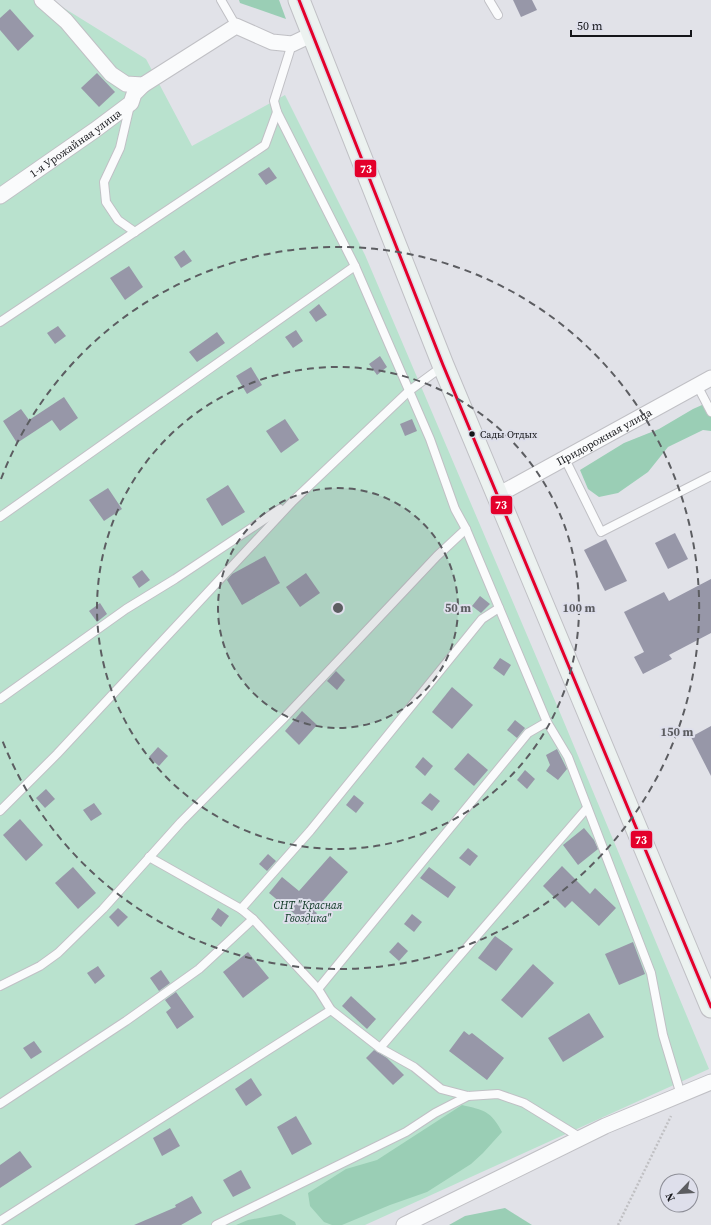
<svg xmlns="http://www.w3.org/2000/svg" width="711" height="1225" font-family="'Source Serif 4',serif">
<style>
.green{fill:#b9e2ce}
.forest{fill:#9aceb5}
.building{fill:#9797a8}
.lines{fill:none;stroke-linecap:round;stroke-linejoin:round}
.lane-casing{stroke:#c0c0c5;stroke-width:10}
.street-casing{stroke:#c0c0c5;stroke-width:17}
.secondary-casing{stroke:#c0c0c5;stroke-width:23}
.path{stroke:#c0c0c3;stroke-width:2.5;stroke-dasharray:2 2;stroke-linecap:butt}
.lane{stroke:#fafbfc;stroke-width:8}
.street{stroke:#fafbfc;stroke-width:15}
.secondary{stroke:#ecf2f0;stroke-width:21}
.bus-1-casing{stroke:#dedfeb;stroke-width:6}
.bus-1{stroke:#e4002b;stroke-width:3}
.ring{fill:none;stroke:#5c5d61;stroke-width:2;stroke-dasharray:7 5}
.bus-dot{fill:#141519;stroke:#dedfeb;stroke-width:1.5}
.labels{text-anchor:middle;stroke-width:4;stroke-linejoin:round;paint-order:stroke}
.bus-label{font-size:10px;fill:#141519;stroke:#dedfeb;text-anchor:start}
.street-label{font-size:11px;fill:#141519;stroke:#dedfeb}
.park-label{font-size:11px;font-style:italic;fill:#08331f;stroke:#dedfeb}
.centre{fill:#5c5d61;stroke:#dedfeb;stroke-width:2}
.ring-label{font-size:12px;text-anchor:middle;font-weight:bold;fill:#5c5d61;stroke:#dedfeb;stroke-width:4;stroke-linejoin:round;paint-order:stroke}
.line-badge{stroke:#dedfeb;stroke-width:1.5}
.badge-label{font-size:11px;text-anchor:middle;font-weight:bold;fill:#fff}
</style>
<rect width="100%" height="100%" fill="#e1e2e8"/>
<!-- green -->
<polygon class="green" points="0,0 51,0 146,59 192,146 285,95 365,255 561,715 709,1069 365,1225 0,1225"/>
<!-- forest -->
<g class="forest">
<polygon points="239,0 279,0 286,19 240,3"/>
<polygon points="711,401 711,431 703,430 668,447 648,472 618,493 599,497 588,489 580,470 624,443 659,429 693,409"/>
<path d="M 462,1105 C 484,1110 491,1111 502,1132 L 483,1153 L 471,1164 L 427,1192 L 390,1205 L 342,1225 L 332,1225 L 324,1222 L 310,1206 L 308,1193 L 346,1169 L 377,1160 Z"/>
<polygon points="505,1208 532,1225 449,1225 465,1216"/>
<polygon points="281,1214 295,1222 296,1225 236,1225 248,1220"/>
</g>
<!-- building -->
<g class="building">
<polygon points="513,0 532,0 537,10 521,17"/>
<polygon points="10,9 34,36 18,51 0,30 0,18"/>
<polygon points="97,73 115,92 99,107 81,88"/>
<polygon points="269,167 277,178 266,185 258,174"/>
<polygon points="184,250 192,261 181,268 174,257"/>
<polygon points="129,266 143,287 125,300 110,278"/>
<polygon points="319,304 327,315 316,322 309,312"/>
<polygon points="58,326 66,336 55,344 47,333"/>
<polygon points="296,330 303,341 293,348 285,337"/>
<polygon points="217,332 225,343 197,362 189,352"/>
<polygon points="380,356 387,367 377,375 369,364"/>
<polygon points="251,367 262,385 247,394 236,376"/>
<polygon points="64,397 78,418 60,431 52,420 17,443 3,421 21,409 29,420"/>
<polygon points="285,419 299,440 281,453 266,431"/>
<polygon points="412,419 417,431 405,436 400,424"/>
<polygon points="228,485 245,512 222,526 206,499"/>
<polygon points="108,488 122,509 104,521 89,500"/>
<polygon points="675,533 688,559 668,569 655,543"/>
<polygon points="606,539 627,581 605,591 584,550"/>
<polygon points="265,556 280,583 242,605 227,580 232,574"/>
<polygon points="142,570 150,580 139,588 132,577"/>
<polygon points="306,573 320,593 300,607 286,587"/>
<polygon points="711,579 711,633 669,655 672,659 643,674 634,657 644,652 624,612 664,592 669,601"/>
<polygon points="480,596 490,604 481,613 472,606"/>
<polygon points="100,603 107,614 97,622 89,611"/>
<polygon points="500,658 511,665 504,676 493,668"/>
<polygon points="336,671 345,680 337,690 327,681"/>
<polygon points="452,687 473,705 452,729 432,712"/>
<polygon points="302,711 317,725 299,745 285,731"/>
<polygon points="515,720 525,728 517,738 507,730"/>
<polygon points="711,726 711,776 691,737"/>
<polygon points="158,747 168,756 159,766 149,757"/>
<polygon points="557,749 567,769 558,780 546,771 550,765 546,755"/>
<polygon points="468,753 488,770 474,786 454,769"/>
<polygon points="423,757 433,766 425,776 415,767"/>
<polygon points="525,770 535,779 527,789 517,780"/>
<polygon points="46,789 55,799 45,808 36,798"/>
<polygon points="430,793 440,801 432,811 421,803"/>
<polygon points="354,795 364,803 356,813 346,805"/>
<polygon points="94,803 102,814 91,821 83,810"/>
<polygon points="20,819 43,845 26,861 3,835"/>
<polygon points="584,828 594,840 598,849 578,865 563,845"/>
<polygon points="468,848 478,856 470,866 459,858"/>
<polygon points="268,854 276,861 267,871 259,864"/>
<polygon points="330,856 348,872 314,911 317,913 308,925 269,893 282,877 299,891"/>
<polygon points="562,866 590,894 595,888 616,908 599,926 572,901 565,908 543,886"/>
<polygon points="73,867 96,893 78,909 55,883"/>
<polygon points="429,867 456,887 448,898 420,878"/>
<polygon points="118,908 128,917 118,927 109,917"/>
<polygon points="218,908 229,916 221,927 211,919"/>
<polygon points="412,914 422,922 414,932 404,924"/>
<polygon points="495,936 513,949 496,971 478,958"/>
<polygon points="398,942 408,951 399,961 389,952"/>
<polygon points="633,942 645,974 619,985 605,954"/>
<polygon points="248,952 269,978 243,998 223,972"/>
<polygon points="533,964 554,983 522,1018 501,1000"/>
<polygon points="98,966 105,976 95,984 87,973"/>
<polygon points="161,970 170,983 159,991 150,978"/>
<polygon points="176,992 194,1017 177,1029 166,1012 171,1008 165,1000"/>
<polygon points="351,996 376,1019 367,1029 342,1006"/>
<polygon points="589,1013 604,1037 563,1062 548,1038"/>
<polygon points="464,1031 469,1035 472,1033 504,1058 487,1080 449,1051"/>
<polygon points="34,1041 42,1052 31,1059 23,1048"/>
<polygon points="374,1050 387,1058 404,1075 393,1085 366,1058"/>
<polygon points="251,1078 262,1095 246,1106 235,1089"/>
<polygon points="296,1116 312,1144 292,1155 277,1127"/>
<polygon points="170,1128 180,1146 162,1156 153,1138"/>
<polygon points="20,1151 32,1167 0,1188 0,1165"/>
<polygon points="241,1170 251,1188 233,1197 223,1180"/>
<polygon points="192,1196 202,1213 181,1225 134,1225 176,1207 175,1205"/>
</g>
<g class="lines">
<!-- lane casing -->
<g class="lane-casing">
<g id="lane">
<polyline points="221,0 236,26"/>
<polyline points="489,0 498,15"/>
<polyline points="292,44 274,101 277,112 355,266 430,439 455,509 466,529 547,722 568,757 651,973 663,1035 681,1095"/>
<polyline points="130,105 120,148 104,182 106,202 118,220 135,232"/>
<polyline points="0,322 265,145 277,112"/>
<polyline points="697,385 711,412"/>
<polyline points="564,457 601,532 711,476"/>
<polyline points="0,517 355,266"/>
<polyline points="0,699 126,609 175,579 280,509"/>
<polyline points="0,811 57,754 293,501 409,391 443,366"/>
<polyline points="149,857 241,909 253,919 318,989 331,1010 380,1048 414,1067 441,1089 468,1096 498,1094 524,1103 581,1138"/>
<polyline points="241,909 310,831 482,619 499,608"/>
<polyline points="0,986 40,966 58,953 103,909 181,822 286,716 437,556 466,529"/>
<polyline points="318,989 528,733 547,722"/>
<polyline points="380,1048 587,808"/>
<polyline points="0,1104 126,1021 199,969 253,919"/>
<polyline points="0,1221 331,1010"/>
<polyline points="216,1225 406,1132 435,1113 468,1096"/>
</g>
</g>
<!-- street casing -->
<g class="street-casing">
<g id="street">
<polyline points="42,0 66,21 111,74 126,84 143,85 236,26 272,42 292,44 313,34"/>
<path id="s1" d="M 0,196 L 95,130 L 131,103 L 134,94 L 143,85"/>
<path id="s2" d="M 498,495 L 711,378"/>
<polyline points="404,1225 605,1126 711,1082"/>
</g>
</g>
<!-- secondary casing -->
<g class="secondary-casing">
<polyline id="secondary" points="299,0 443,365 711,1007"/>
</g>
<!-- path -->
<polyline class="path" points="618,1225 671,1116"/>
<!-- lane -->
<use href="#lane" class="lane"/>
<!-- street -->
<use href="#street" class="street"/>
<!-- secondary -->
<use href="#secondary" class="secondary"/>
<!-- bus-1 casing -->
<g class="bus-1-casing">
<polyline id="bus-1" points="299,0 443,365 711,1007"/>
</g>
<!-- bus-1 -->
<use href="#bus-1" class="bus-1"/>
</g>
<!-- distance rings -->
<circle cx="338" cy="608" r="120" fill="#5c5d61" fill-opacity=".12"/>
<g class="ring">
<circle cx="338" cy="608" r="120"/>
<circle cx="338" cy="608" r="241"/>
<path d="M1 479A361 361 0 1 1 1 737"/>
</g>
<!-- markers -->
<circle class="bus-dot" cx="472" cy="434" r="3.5"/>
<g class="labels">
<!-- bus labels -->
<g class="bus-label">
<text x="480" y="438">Сады Отдых</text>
</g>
<!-- street labels -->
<g class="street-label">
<text dy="4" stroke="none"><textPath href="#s1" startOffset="92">1-я Урожайная улица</textPath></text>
<text dy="4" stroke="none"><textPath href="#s2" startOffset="121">Придорожная улица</textPath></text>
</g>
<!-- park labels -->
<g class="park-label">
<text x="308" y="909">СНТ "Красная<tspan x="308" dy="13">Гвоздика"</tspan></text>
</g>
</g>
<circle cx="338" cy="608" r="6" class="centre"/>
<g class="ring-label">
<text x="458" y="612">50 m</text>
<text x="579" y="612">100 m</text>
<text x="677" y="736">150 m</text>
</g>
<g class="line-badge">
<rect x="354" y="159" width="23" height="19" rx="4" fill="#e4002b"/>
<rect x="490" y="495" width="23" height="20" rx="4" fill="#e4002b"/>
<rect x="630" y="830" width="23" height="19" rx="4" fill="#e4002b"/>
</g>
<g class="badge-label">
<text x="366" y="173">73</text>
<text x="501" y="509">73</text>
<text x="641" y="844">73</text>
</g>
<!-- north arrow -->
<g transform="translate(679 1193) rotate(245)"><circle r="19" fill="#dedfeb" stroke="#8d8e97"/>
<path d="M0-3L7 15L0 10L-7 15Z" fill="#5c5d61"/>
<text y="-6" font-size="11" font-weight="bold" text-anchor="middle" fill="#141519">N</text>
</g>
<!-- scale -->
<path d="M571 30v6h120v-6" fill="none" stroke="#141519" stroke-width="2"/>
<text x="577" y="30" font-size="12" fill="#141519" stroke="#dedfeb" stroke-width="3" paint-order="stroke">50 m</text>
</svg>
